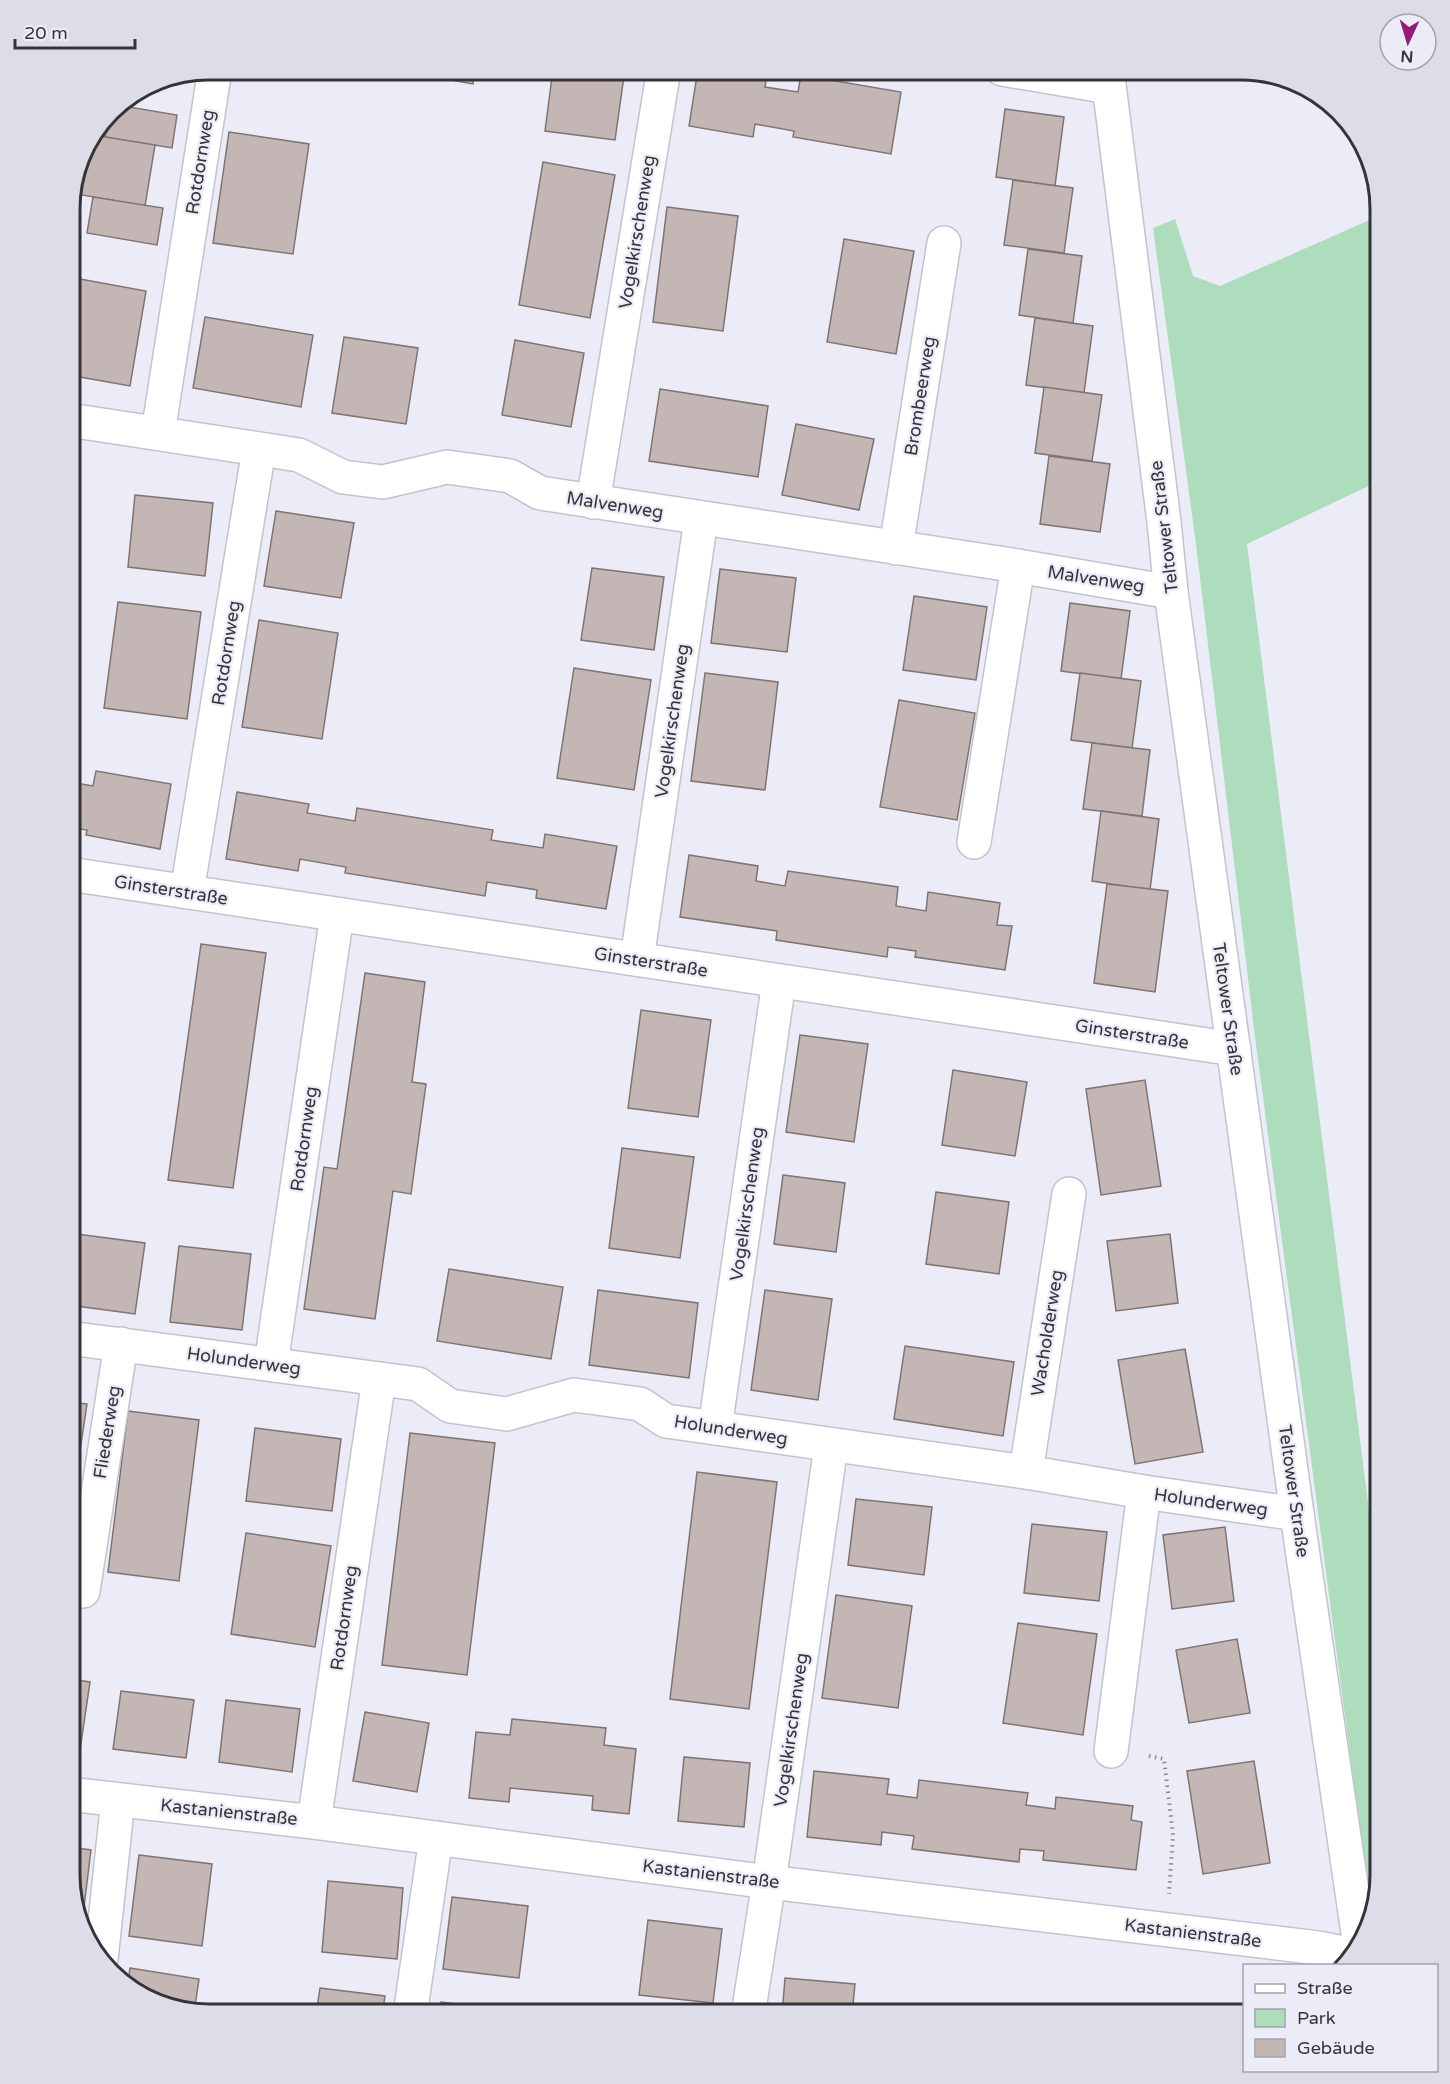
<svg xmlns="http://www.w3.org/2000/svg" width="1450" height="2084" font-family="'Varela Round',sans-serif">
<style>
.green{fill:#adddbc}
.building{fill:#c3b6b5;stroke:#807473;stroke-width:1.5}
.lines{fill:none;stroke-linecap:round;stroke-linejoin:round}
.minor-casing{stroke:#c3c3ce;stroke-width:36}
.path{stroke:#8a8b92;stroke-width:4;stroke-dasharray:1.5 4.5;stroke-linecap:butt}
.minor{stroke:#fff;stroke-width:33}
.labels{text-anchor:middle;stroke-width:4.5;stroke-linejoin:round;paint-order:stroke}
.street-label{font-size:18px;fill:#353539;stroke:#ebecf7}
.rim{fill:none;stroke:#353539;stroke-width:3}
</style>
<rect width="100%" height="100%" fill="#ebecf7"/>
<!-- green -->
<polygon class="green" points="1381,215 1381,480 1247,544 1381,1606 1381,1876 1371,1912 1255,1037 1196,544 1153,228 1175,219 1193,276 1220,286"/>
<!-- building -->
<g class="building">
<polygon points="388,69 511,69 510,78 475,72 473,84"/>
<polygon points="553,69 625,69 615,140 545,131"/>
<polygon points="698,69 768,69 765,87 798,92 801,75 901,92 891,154 793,137 794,131 755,124 753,137 689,126"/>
<polygon points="182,74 180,84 155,80"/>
<polygon points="117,105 177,115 172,148 105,137 109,111"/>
<polygon points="1005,109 1064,117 1055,186 996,177"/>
<polygon points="229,132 309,144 293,254 213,243"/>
<polygon points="93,135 155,145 145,206 76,194 83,150"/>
<polygon points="543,162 615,175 590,318 519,305"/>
<polygon points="1013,180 1073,188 1064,253 1004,245"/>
<polygon points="93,197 163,208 157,245 87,233"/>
<polygon points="667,207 738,216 723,331 653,322"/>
<polygon points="844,239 914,251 896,354 827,342"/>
<polygon points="1028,249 1082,256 1073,323 1019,315"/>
<polygon points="80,279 146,291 130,386 69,375 69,341"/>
<polygon points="205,317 313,335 301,407 193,388"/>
<polygon points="1035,318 1093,326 1084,393 1026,385"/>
<polygon points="344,337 418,348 406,424 332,413"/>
<polygon points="515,340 584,353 571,427 502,415"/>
<polygon points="1044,387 1102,395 1092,461 1035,453"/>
<polygon points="660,389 768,406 758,477 649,461"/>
<polygon points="796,424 874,439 859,510 782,495"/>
<polygon points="69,445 79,447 69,514"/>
<polygon points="1049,456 1110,464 1100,532 1040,524"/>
<polygon points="135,495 213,503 205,576 128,567"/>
<polygon points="276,511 354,523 341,598 264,586"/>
<polygon points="592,568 664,577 654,650 581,640"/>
<polygon points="720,569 796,578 787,652 711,643"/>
<polygon points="914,596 987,607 976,680 903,670"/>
<polygon points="118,602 201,612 187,719 104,708"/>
<polygon points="1070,603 1130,611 1121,679 1061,671"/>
<polygon points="259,620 338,633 322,739 242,727"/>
<polygon points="574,668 651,680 634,790 557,778"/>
<polygon points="705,673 778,682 765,790 691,781"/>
<polygon points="1080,673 1141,681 1132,748 1071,740"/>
<polygon points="899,700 975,713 957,820 880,807"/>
<polygon points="1092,743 1150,750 1142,816 1083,809"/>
<polygon points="96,771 171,784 160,849 86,835 87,830 69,827 69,782 93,786"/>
<polygon points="237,792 309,804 307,813 355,821 357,808 493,830 491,840 543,848 545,834 617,846 606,909 536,898 537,890 487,882 485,896 345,873 346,867 300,859 298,871 226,859"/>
<polygon points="1101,811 1159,819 1150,890 1092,881"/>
<polygon points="689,855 758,866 756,881 785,886 788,871 898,887 896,906 926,911 928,892 1000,903 997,925 1012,926 1005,970 915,957 916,951 888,947 887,957 776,940 777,931 680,917"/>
<polygon points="1107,884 1168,891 1155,992 1094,983"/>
<polygon points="201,944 266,953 233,1188 168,1180"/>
<polygon points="365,973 425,982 412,1082 426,1084 411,1194 393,1191 375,1319 304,1309 324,1167 337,1169"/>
<polygon points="641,1010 711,1020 698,1117 628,1108"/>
<polygon points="800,1035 868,1044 854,1142 786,1132"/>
<polygon points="953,1070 1027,1082 1015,1156 942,1145"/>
<polygon points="1145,1080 1161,1186 1101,1195 1086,1089"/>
<polygon points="622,1148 694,1157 680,1258 609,1248"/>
<polygon points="783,1175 845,1183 836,1252 774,1244"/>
<polygon points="936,1192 1009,1202 999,1274 926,1264"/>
<polygon points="69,1233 145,1243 135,1314 69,1305"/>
<polygon points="1170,1234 1178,1303 1116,1311 1107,1241"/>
<polygon points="179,1246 251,1254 242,1330 170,1322"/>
<polygon points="449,1269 563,1287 551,1359 437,1341"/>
<polygon points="598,1290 698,1303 689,1378 589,1365"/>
<polygon points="765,1290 832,1299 818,1400 751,1390"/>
<polygon points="905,1346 1014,1362 1003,1436 894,1419"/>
<polygon points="1185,1349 1203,1452 1135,1464 1118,1360"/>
<polygon points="69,1402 87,1404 69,1525"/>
<polygon points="128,1411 199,1420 179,1581 108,1572"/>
<polygon points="255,1428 341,1439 332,1511 246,1501"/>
<polygon points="410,1433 495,1443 467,1675 382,1665"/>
<polygon points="697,1472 777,1482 749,1709 670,1699"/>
<polygon points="856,1499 932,1507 924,1575 848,1565"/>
<polygon points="1032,1524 1107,1532 1099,1601 1024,1593"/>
<polygon points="1225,1527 1234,1601 1172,1609 1163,1535"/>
<polygon points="246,1533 331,1546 315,1647 231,1634"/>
<polygon points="836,1595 912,1606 898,1708 822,1698"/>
<polygon points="1018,1623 1097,1634 1083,1735 1003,1723"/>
<polygon points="1237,1639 1250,1713 1189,1723 1176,1650"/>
<polygon points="69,1679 90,1682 80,1750 69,1748"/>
<polygon points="121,1691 194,1700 186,1758 113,1749"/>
<polygon points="226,1700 300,1709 292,1772 219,1762"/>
<polygon points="365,1712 429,1723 417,1792 353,1781"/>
<polygon points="512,1719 606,1728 604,1745 636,1749 629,1814 592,1810 593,1796 510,1788 509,1802 469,1798 476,1732 510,1735"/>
<polygon points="684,1757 750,1763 744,1827 678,1821"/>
<polygon points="1254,1761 1270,1863 1203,1874 1187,1771"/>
<polygon points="814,1771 889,1779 887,1794 917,1798 919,1780 1028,1793 1026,1805 1055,1809 1056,1797 1133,1806 1131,1820 1142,1822 1136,1870 1043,1860 1044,1851 1020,1849 1019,1862 912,1849 914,1836 882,1832 881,1845 807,1837"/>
<polygon points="69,1847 91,1850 82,1923 69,1875"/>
<polygon points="139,1855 212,1864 202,1946 129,1936"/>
<polygon points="328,1881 403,1888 397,1959 322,1952"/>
<polygon points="452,1897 528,1906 519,1978 443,1969"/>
<polygon points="648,1920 722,1929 713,2003 639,1995"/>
<polygon points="130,1968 199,1979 194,2013 131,1992 127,1987"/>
<polygon points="785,1978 855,1984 852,2015 782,2015"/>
<polygon points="320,1988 385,1996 382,2015 316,2015"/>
<polygon points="441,2002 511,2011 511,2015 439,2015"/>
</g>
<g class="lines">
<!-- minor casing -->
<g class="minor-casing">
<g id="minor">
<polyline points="1002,69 1109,87"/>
<polyline points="1107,69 1164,522 1171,592 1297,1514 1360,1947"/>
<polyline points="69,420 299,455 343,477 383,482 447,467 510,476 540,493 1018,566 1171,592"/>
<polyline points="158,433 215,69"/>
<polyline points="593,502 664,69"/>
<polyline points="896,548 944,243"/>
<polyline points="974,842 1018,566"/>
<polyline points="69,874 1234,1049"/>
<polyline points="187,892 259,449"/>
<polyline points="637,959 701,519"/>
<polyline points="69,1338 418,1384 450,1406 507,1414 574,1395 640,1404 666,1421 1026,1472 1144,1492 1297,1514"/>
<polyline points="271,1364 337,915"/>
<polyline points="715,1428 779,981"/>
<polyline points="1026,1472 1069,1194"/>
<polyline points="83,1591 121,1344"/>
<polyline points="1111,1751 1144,1492"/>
<polyline points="69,1794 314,1822 769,1882 1318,1948 1353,1955"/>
<polyline points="314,1822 379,1379"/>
<polyline points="101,1959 118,1800"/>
<polyline points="410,2015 436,1838"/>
<polyline points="748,2015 769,1882 831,1446"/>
</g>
</g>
<!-- path -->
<polyline class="path" points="1149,1756 1164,1759 1173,1835 1169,1894"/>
<!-- minor -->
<use href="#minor" class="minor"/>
</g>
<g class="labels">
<!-- street labels -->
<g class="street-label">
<text transform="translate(200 162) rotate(-81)" y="6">Rotdornweg</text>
<text transform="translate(637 232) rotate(-81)" y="6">Vogelkirschenweg</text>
<text transform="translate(920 396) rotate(-81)" y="6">Brombeerweg</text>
<text transform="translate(615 505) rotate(9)" y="6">Malvenweg</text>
<text transform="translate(1164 527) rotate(-97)" y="6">Teltower Straße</text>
<text transform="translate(1096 579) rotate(9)" y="6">Malvenweg</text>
<text transform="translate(226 653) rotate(-81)" y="6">Rotdornweg</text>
<text transform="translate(672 721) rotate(-82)" y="6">Vogelkirschenweg</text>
<text transform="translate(171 890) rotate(9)" y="6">Ginsterstraße</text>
<text transform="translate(651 962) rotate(9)" y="6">Ginsterstraße</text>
<text transform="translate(1228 1009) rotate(82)" y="6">Teltower Straße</text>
<text transform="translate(1132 1034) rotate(9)" y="6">Ginsterstraße</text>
<text transform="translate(304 1139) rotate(-82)" y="6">Rotdornweg</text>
<text transform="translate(747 1204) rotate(-82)" y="6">Vogelkirschenweg</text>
<text transform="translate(1047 1333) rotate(-81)" y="6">Wacholderweg</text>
<text transform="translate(244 1361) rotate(8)" y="6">Holunderweg</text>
<text transform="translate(731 1430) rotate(9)" y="6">Holunderweg</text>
<text transform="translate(107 1432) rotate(-81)" y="6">Fliederweg</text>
<text transform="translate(1294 1491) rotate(82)" y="6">Teltower Straße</text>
<text transform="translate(1211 1502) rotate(8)" y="6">Holunderweg</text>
<text transform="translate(344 1618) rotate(-82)" y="6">Rotdornweg</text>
<text transform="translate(791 1730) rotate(-82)" y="6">Vogelkirschenweg</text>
<text transform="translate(229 1812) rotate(6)" y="6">Kastanienstraße</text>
<text transform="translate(711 1874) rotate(7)" y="6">Kastanienstraße</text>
<text transform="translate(1193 1933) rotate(7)" y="6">Kastanienstraße</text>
</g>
</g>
<!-- crop -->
<path d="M0 0H1450V2084H0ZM209 80H1241A129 129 0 0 1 1370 209V1875A129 129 0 0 1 1241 2004H209A129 129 0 0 1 80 1875V209A129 129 0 0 1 209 80Z" fill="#dcdde8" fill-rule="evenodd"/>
<path class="rim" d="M209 80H1241A129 129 0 0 1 1370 209V1875A129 129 0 0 1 1241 2004H209A129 129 0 0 1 80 1875V209A129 129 0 0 1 209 80Z"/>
<!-- legend -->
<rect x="1243" y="1964" width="195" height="108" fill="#ebecf7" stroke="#a2a3ab" stroke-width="1.5"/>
<rect x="1255" y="1984" width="30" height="9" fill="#ffffff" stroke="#a2a3ab" stroke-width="1.5"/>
<text x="1297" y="1994" font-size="18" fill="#353539">Straße</text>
<rect x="1255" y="2009" width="30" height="18" fill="#adddbc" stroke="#a2a3ab" stroke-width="1.5"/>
<text x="1297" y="2024" font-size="18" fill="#353539">Park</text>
<rect x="1255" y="2039" width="30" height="18" fill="#c3b6b5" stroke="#a2a3ab" stroke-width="1.5"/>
<text x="1297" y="2054" font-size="18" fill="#353539">Gebäude</text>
<!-- north arrow -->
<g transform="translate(1408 42) rotate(184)"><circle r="28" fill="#ebecf7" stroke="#a2a3ab" stroke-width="1.5"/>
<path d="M0-4.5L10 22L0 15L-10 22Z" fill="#951b76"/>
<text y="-9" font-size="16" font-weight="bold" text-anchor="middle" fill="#353539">N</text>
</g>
<!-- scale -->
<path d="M15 39v9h120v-9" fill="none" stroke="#353539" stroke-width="3"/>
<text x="24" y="39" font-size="18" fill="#353539" stroke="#ebecf7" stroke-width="4.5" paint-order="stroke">20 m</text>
</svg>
